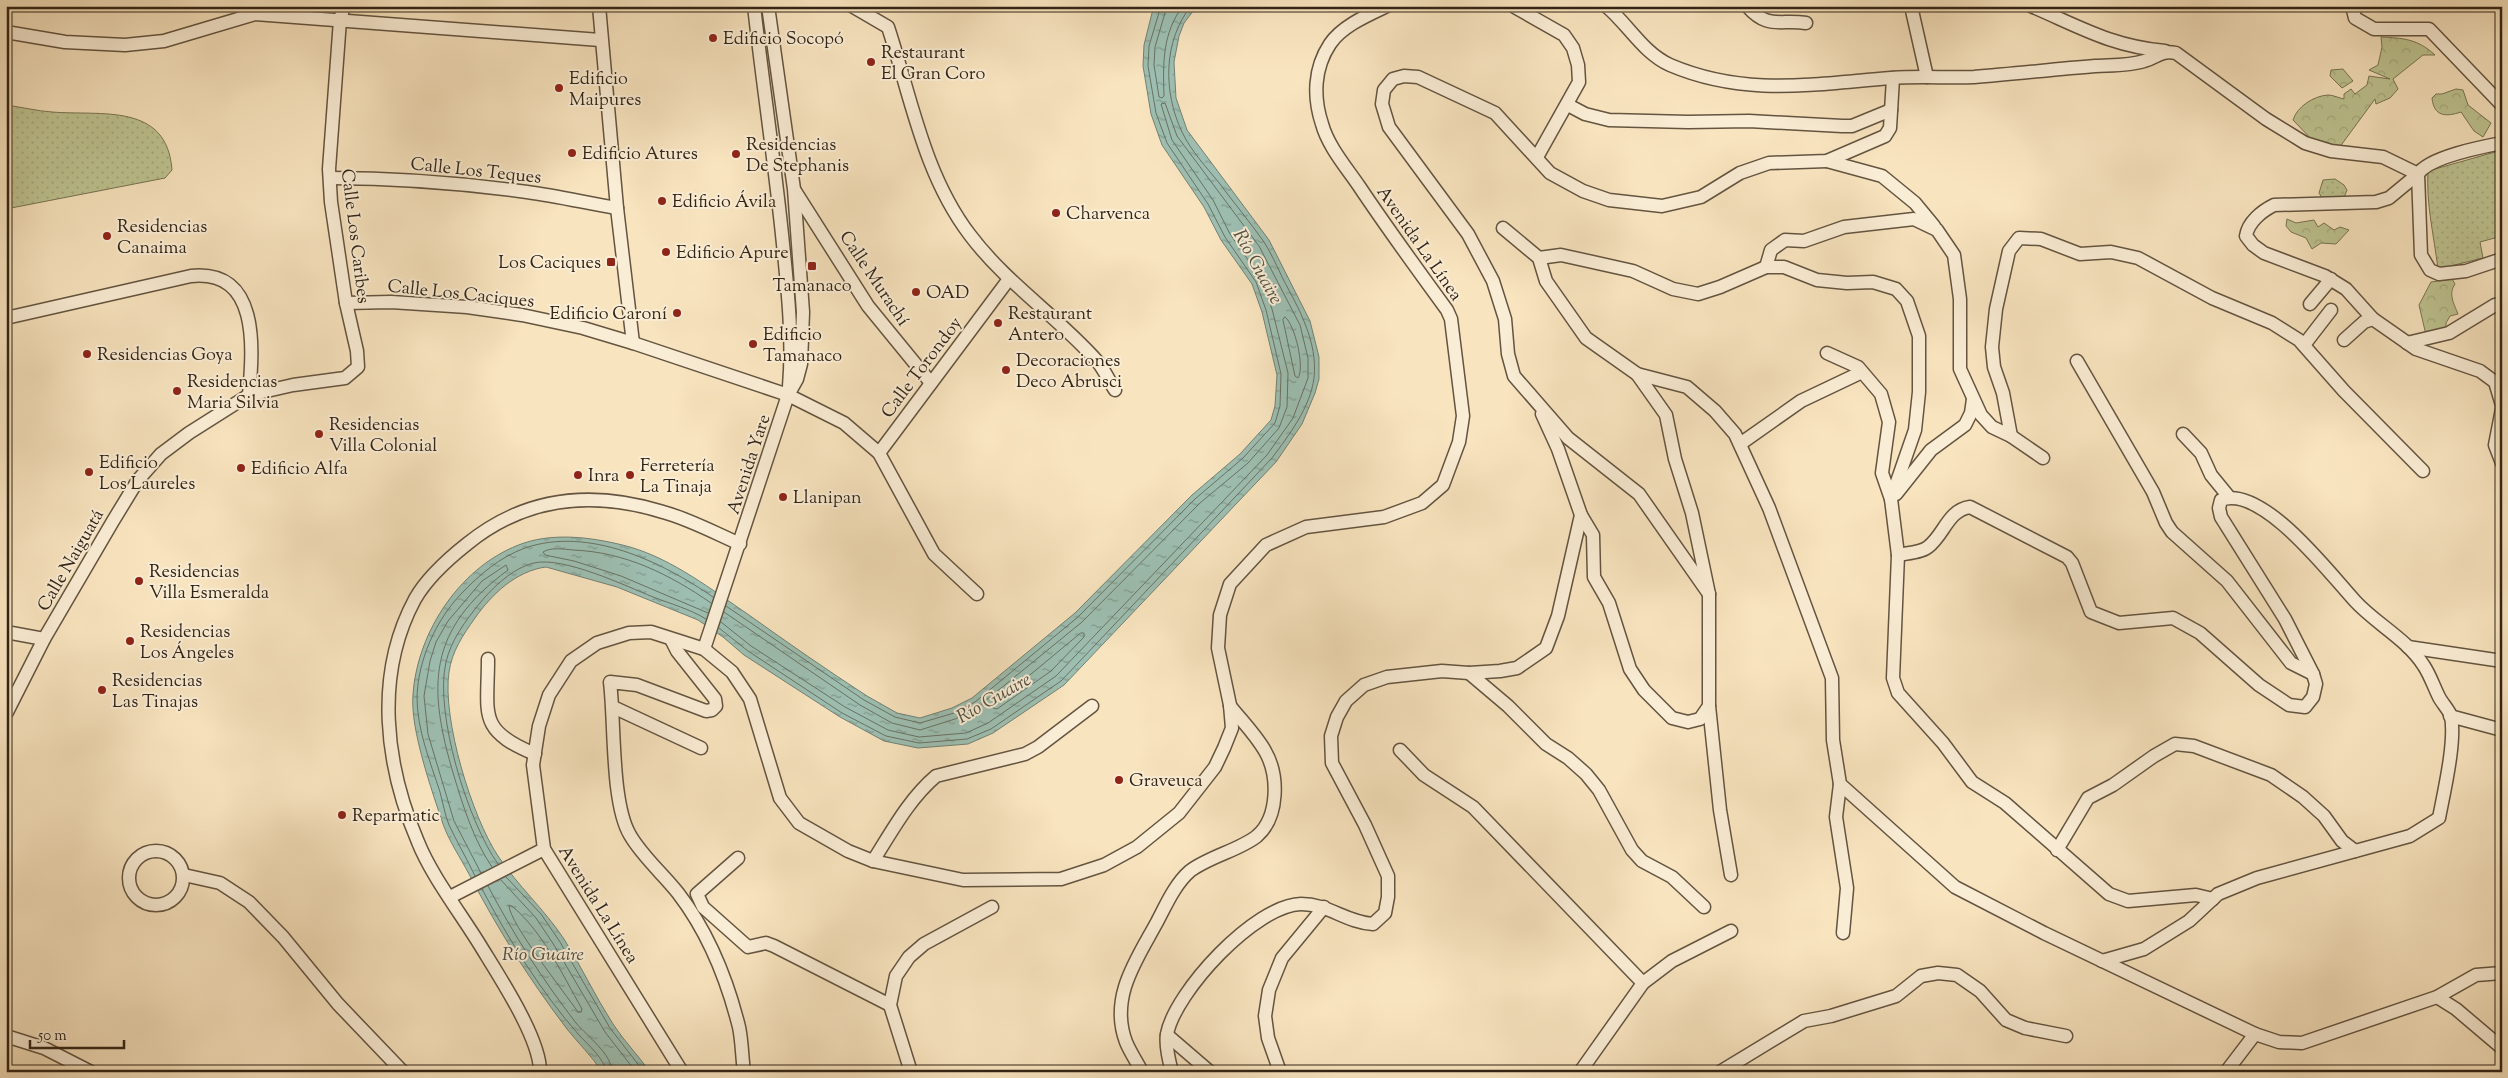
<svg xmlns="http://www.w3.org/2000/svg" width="2508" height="1078" font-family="'Sorts Mill Goudy',serif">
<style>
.green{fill:url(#green-dots);stroke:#787454}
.forest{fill:url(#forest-crowns);stroke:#787454}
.water{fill:url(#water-ripples);stroke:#728174}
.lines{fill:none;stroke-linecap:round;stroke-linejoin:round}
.shore{stroke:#687264;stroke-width:1}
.minor-casing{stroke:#645440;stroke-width:15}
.minor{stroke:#faedd5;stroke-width:12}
.poi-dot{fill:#8f2418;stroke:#faedd5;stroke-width:2}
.labels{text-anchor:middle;stroke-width:4;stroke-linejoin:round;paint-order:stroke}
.poi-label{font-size:18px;fill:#322416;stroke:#faedd5;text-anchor:start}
.street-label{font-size:18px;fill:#322416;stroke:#faedd5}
.water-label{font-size:19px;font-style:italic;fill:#525245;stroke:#faedd5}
</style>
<defs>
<pattern id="green-dots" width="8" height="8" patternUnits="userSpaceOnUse" patternTransform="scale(1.25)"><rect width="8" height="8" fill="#bec491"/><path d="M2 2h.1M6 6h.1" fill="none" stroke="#a4a87c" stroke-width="1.8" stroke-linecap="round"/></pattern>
<pattern id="forest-crowns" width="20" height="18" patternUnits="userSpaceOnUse" patternTransform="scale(1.25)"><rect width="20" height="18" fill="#bec491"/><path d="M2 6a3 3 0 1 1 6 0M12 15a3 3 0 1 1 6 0" fill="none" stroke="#a4a87c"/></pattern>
<pattern id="water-ripples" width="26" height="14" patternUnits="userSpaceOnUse" patternTransform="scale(1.25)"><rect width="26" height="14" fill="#9dbfb2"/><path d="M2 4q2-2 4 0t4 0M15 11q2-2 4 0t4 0" fill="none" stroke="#819b90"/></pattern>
</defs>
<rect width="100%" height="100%" fill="#f8e4bf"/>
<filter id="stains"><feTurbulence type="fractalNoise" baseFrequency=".004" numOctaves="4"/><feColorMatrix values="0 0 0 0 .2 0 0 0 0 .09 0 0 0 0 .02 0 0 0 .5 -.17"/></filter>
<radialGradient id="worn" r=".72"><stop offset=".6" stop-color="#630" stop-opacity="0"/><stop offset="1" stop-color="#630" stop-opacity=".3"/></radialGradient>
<!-- green -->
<g class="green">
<path d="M 6,105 C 21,107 37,111 52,112 C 101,116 167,102 172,170 L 165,178 L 6,209 Z"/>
<path d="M 2502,150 L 2502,236 L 2480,242 L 2483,258 L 2438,269 C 2434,236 2426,204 2428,171 Z"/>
<polygon points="2335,179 2344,185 2347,190 2343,200 2322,198 2319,193 2323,180"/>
</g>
<!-- forest -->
<g class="forest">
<path d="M 2381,37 C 2403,38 2418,39 2435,55 L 2423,55 L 2393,79 L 2398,89 L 2390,98 L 2376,104 L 2375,99 L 2339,148 L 2316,144 L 2293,120 C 2297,107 2313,96 2328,95 C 2333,95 2339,98 2344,99 L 2344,94 L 2351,89 L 2355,94 L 2367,85 L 2369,76 L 2390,79 L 2369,70 L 2378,65 L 2382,47 Z"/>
<polygon points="2343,69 2353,81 2342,88 2330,76 2331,70"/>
<path d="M 2456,89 L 2463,90 L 2468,105 L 2491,123 L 2483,137 L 2474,131 L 2461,112 C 2446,117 2434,117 2432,98 L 2436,94 L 2442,94 Z"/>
<polygon points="2287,219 2296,223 2314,220 2318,227 2324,223 2334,230 2340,227 2349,230 2336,244 2321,243 2312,249 2306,238 2291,232 2286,226"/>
<path d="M 2452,279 L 2455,284 C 2448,294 2454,304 2458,314 L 2450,316 L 2446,323 L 2446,332 L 2426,335 L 2419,305 L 2431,282 Z"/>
</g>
<!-- water -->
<path class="water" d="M 1157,6 L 1197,6 L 1184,23 L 1179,36 L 1174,62 L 1176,98 L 1187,130 L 1269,240 L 1310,321 L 1319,357 L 1319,379 L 1315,393 L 1302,424 L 1276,462 L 1064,685 L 993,733 L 968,744 L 918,748 L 884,741 L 840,717 L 744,655 L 723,637 L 698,620 L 617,587 L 546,567 C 516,571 492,594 475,618 C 463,635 452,651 449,672 C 442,719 472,817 498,856 C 518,886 544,909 564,939 C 581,966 595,996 613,1024 C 624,1041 638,1055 650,1072 L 602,1072 C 592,1056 578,1043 567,1029 C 529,979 497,928 469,874 C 460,857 449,841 443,824 C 432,791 410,729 413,695 C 417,631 462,564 524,543 C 557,532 597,538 630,547 C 674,560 712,590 749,615 C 788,643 827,670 867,696 L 897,713 L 920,718 L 952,708 L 972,698 L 1075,613 L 1192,495 L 1240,454 L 1271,420 L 1275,406 L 1277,375 L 1262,312 L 1252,284 L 1221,240 L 1204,207 L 1162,145 L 1151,114 L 1143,66 L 1144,45 L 1152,13 Z"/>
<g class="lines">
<!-- shore -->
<g class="shore">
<path d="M 1167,6 L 1155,47 L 1154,65 L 1159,97 L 1162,98 L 1164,96 C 1163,64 1162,33 1183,6"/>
<path d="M 1285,317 C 1295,324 1305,368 1298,378 L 1295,376 L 1283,320 Z"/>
<polyline points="726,606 864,700 895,717 920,723 954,713 975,702 1078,617 1195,499 1243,458 1275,423 1280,406 1281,374 1266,310 1256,282 1225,237 1208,204 1167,143 1156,113 1148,66 1149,46 1161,6"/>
<path d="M 708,613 L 621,576 L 574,561 L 545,555 L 543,552 C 551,547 563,549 573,550 C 625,552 669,574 711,603"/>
<polyline points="721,622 751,646 845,707 888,730 919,737 966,733 988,723 1056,676 1267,455 1293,418 1308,378 1308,358 1300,325 1259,246 1177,136 1165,103 1161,104 1172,140 1213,200 1230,234 1262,280 1272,309 1288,373 1287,407 1279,428 1248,463 1200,503 1082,622 979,706 955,719 920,730 892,723 860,705 724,612"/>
<path d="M 719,628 L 748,651 L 842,713 L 886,736 L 919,743 L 967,739 L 991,729 L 1061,681 L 1272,458 C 1289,435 1310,408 1314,378 C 1318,342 1299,309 1283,279 C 1277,266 1271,253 1264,242 C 1250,222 1234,203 1220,184 C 1207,168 1191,151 1182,132 C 1163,92 1163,41 1191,6"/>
<polygon points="1081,633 1084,633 1084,637 1051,671 997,709 993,708 994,705"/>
<path d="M 498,864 C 468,822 434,713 446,662 C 451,640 466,620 480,603 C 493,587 513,568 534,563 C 563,556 626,586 653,597 C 671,604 690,609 706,619"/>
<path d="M 481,873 L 454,821 L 428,734 L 424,696 L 430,661 L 436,642 L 448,621 L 482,581 L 506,565 L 508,570 C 427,630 427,686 454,776 C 463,806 474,841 492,867"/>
<path d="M 475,876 C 467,859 457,842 449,825 C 445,815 443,803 440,792 C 430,761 417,730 417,697 C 418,660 436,620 461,594 C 479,575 500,557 525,548 C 589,526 662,562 713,597"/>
<polyline points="506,877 541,914 560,942 610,1028 644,1072"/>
<polyline points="501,880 536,918 554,945 605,1032 636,1072"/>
<path d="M 488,886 C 513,934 543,980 576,1023 C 587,1036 612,1054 612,1072"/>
<path d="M 482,889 C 509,940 541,992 579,1035 C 588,1045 605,1059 606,1072"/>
<path d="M 509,906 L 512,906 C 543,932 562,974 582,1009 L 581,1012 L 578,1012 C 565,993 510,924 509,906 Z"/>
</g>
<!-- minor casing -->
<g class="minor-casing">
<g id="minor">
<polyline points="599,6 617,208 633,343"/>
<path d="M 754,6 C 763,86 775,164 783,244 C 788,292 793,339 789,387"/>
<path d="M 852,6 L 888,27 C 911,97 924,175 970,235 C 1006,283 1057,316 1097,361 C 1104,369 1109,381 1115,390"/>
<polyline points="1513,6 1564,35 1573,48 1578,65 1579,82 1537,157"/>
<path d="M 1606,6 C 1628,24 1643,53 1670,65 C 1745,97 1813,84 1891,78 C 1919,76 1947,78 1974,77 C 2015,74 2055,69 2095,66 C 2111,65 2129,66 2144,61 C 2158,57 2160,50 2176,53 L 2266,119 L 2305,143 L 2331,151 L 2383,157 L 2418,174 L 2389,198 L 2376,202 L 2274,205 C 2262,211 2248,222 2246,236 L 2253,245 L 2264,253 L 2325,276 L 2346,289 L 2373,319 L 2416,349 L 2480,371 L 2495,382 L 2502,405"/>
<path d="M 1747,6 C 1768,30 1780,19 1806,23"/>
<polyline points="1911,6 1927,77"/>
<path d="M 2031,6 C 2080,27 2111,46 2165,51"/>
<polyline points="2352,6 2355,18 2374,29 2429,29 2502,105"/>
<polyline points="6,32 65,42 125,45 164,41 255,14 600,40"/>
<polyline points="1568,105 1585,114 1609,120 1688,122 1749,121 1842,126 1852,126 1891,110"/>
<path d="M 2502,143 C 2481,147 2429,157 2418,174 L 2421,255 L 2430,270 L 2439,274 L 2466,271 L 2502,259"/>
<polyline points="1827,161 1882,176 1915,203 1934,226"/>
<path d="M 330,178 C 396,178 461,183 527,192 C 557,196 587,203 617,208"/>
<polyline points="795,191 868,306 931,383"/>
<polyline points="1503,228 1539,258 1546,281 1586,338 1637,374 1687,387 1715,411 1735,434 1769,508 1832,678 1833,740 1840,784 1955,887 2044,933 2255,1034 2279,1042 2302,1043 2437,997 2476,975 2502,973"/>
<polyline points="1539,258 1561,255 1633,271 1673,289 1698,294 1720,287 1766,267 1784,267 1817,280 1847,283 1873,282 1896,289 1907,301 1919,336 1919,392 1915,430 1891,499"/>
<polyline points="1766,267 1771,250 1785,240 1804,241 1844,227 1914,219 1937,230 1954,255 1960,299 1960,369 1981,415 1992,427 2011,436 2043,458"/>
<polyline points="346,303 391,302 467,307 522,315 583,328 633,343 788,395 844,423 879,453 934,554 977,594"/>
<polyline points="2310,304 2331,279"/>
<path d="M 6,318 L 191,276 C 260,269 253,348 249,395"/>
<polyline points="2344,340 2364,322 2373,319"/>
<polyline points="2407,343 2449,333 2495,305 2502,303"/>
<polyline points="2304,345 2331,310"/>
<path d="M 1827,353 L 1858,367 L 1881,394 L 1889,422 L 1882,473 L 1891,499 L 1898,555 C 1906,553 1921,553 1928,547 C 1944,535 1948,510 1970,507 L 2067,557 L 2072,563 L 2091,612 L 2119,623 L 2173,618 L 2200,633 L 2259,685 L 2289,705 L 2305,707 L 2313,697 L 2316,684 L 2313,674 L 2285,619 L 2221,517 L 2219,508 L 2221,500 C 2262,484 2330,574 2355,601 C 2376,624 2407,639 2424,666 C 2430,675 2434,687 2439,697 C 2442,703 2449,710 2451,716 C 2456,741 2444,792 2439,818 L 2410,836 L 2257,878 L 2218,894 L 2189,921 L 2144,949 L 2102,961"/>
<polyline points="2077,361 2153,492 2166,523 2172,532 2227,581 2291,663 2313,674"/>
<polyline points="2502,409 2495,445 2502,463"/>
<polyline points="2183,434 2201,453 2211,475 2229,497"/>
<polyline points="2011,436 2003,393 1994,367 1992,347 1996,309 2009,251 2019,238 2041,239 2080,254 2111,252 2138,258 2212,298 2272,323 2299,340 2344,391 2423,471"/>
<polyline points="1740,444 1801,401 1862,372"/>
<polyline points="879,453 1009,279"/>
<polyline points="1896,494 1931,450 1965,425 1971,413 1973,399"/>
<polyline points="1581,515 1593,535 1594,577 1609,603 1630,669 1644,690 1672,718 1688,722 1700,719 1709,706 1709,594 1692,513 1675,459 1666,415 1637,374"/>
<polyline points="1898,555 1893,678 1898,693 1943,743 1972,782 2005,803 2109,894 2128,901 2196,895 2213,899"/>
<polyline points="1709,594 1639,494 1568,438 1514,376 1508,354 1505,319 1493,281 1468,234 1389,127 1382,104 1384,90 1393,79 1404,76 1418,77 1495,113 1550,173 1583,191 1609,200 1662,206 1701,197 1740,173 1769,163 1827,161 1885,136 1890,128 1893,78"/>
<polyline points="6,632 44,639"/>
<path d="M 671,639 L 677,651 L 715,699 L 716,706 L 712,710 L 706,711 L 637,685 L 610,682 C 615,723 611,803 630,835 C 642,856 663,874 678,893 C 708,932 727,979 739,1027 C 742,1041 742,1057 744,1072"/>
<polyline points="2408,647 2502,661"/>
<polyline points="704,649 788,395 797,379 801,364 803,312 794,189 768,6"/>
<path d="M 488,659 C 488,715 477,730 535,754"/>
<polyline points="1469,673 1508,706 1546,744 1568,758 1586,774 1599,790 1632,850 1642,861 1672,877 1704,907"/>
<polyline points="1709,706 1720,810 1731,875"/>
<polyline points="613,707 701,748"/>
<polyline points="6,714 44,639 113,521 138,480 161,454 189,433 249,395 293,385 345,378 358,367 357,351 346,303 331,202 329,169 340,20 344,6"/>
<polyline points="2450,716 2502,730"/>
<polyline points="1400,750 1424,775 1473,807 1643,983"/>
<polyline points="1840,784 1836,817 1847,888 1843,933"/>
<polyline points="2057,850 2088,798 2113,785 2154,756 2175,744 2194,746 2271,775 2303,797 2324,816 2342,841 2355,851"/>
<circle cx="156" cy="878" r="27"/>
<polyline points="738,858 697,894 703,907 748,947 766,943 774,946 890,1005"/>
<path d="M 873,861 C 892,831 909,799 936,776 L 1025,754 L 1038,747 L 1092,706"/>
<polyline points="184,875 220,883 249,902 283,937 338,1004 403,1072"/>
<polyline points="450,897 544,849"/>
<polyline points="2437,997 2456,1009 2502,1048"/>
<polyline points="1167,1035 1210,1072"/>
<polyline points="6,1036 44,1048 91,1072"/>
<path d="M 540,1072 C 541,1039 497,973 480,945 C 461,914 431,875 418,842 C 385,765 374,675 415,599 C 427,578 448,559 467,544 C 526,496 592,490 663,512 C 689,519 715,533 740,544"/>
<path d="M 682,1072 L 544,849 L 533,765 L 539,726 L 549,695 L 571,661 L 597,643 L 629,633 L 651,632 L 704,649 L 732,672 L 750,699 L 780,798 L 799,823 L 848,851 L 873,861 L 963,880 L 1061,879 L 1104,865 L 1137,847 L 1179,813 L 1215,767 L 1224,748 L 1232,728 L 1230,705 L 1218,648 L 1220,615 L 1230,584 L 1266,545 L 1306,527 L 1384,517 L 1422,503 L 1443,485 L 1459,442 L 1463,416 L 1451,319 L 1447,310 C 1417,269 1387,228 1359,186 C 1346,167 1328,146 1322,124 C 1313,97 1314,68 1330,44 C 1342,26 1368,15 1387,6"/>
<polyline points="911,1072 890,1005 896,976 909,957 924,944 992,907"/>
<path d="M 1142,1072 C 1137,1062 1130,1052 1126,1042 C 1109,997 1137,959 1157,922 C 1166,905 1175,884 1190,871 C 1210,856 1240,850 1257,836 C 1279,817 1279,775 1265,751 C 1256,735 1242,721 1230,706"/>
<path d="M 1172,1072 C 1169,1061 1165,1046 1167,1034 C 1175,992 1255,905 1301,904 C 1329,904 1345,922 1373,924 L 1385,913 L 1388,897 L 1388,876 L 1365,825 L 1332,763 L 1331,736 L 1337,717 L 1346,701 L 1364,685 L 1387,677 L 1442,671 L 1469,673 L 1500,671 L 1517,668 L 1546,648 L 1558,616 L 1581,515 L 1558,449 L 1542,414"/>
<polyline points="1280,1072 1268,1038 1265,1016 1269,990 1282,958 1324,907"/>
<polyline points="1580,1072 1643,983 1672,961 1731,931"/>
<polyline points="1720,1072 1804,1021 1831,1016 1896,996 1921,976 1938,973 1957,975 1980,991 2006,1020 2025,1028 2066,1036"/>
<polyline points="2226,1072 2255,1034"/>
</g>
</g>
<!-- minor -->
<use href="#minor" class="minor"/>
</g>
<!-- markers -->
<g class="poi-dot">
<circle cx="713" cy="38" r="5"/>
<circle cx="871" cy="62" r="5"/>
<circle cx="559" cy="88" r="5"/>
<circle cx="572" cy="153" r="5"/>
<circle cx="736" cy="154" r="5"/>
<circle cx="662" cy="201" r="5"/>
<circle cx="1056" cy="213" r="5"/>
<circle cx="107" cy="236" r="5"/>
<circle cx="666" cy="252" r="5"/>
<rect x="606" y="257" width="10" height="10" rx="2.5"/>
<rect x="807" y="261" width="10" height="10" rx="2.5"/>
<circle cx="916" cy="292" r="5"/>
<circle cx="677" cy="313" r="5"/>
<circle cx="998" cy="323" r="5"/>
<circle cx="753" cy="344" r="5"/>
<circle cx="87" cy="354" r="5"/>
<circle cx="1006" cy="370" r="5"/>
<circle cx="177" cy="391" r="5"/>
<circle cx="319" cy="434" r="5"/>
<circle cx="241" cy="468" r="5"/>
<circle cx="89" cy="472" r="5"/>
<circle cx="578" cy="475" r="5"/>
<circle cx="630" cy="475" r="5"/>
<circle cx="783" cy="497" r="5"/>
<circle cx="139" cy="581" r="5"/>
<circle cx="130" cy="641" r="5"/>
<circle cx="102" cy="690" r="5"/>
<circle cx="1119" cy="780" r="5"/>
<circle cx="342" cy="815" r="5"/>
</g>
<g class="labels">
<!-- poi labels -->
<g class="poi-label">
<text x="723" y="44">Edificio Socopó</text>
<text x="881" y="58">Restaurant<tspan x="881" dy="21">El Gran Coro</tspan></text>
<text x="569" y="84">Edificio<tspan x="569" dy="21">Maipures</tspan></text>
<text x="746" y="150">Residencias<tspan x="746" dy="21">De Stephanis</tspan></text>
<text x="582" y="159">Edificio Atures</text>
<text x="672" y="207">Edificio Ávila</text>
<text x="1066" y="219">Charvenca</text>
<text x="117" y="232">Residencias<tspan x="117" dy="21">Canaima</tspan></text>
<text x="676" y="258">Edificio Apure</text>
<text x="601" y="268" text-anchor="end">Los Caciques</text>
<text x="812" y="291" text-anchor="middle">Tamanaco</text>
<text x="926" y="298">OAD</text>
<text x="667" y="319" text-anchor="end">Edificio Caroní</text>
<text x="1008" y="319">Restaurant<tspan x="1008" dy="21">Antero</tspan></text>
<text x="763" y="340">Edificio<tspan x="763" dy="21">Tamanaco</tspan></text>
<text x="97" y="360">Residencias Goya</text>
<text x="1016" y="366">Decoraciones<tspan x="1016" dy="21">Deco Abrusci</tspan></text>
<text x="187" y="387">Residencias<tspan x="187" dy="21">Maria Silvia</tspan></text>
<text x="329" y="430">Residencias<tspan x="329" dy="21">Villa Colonial</tspan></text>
<text x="99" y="468">Edificio<tspan x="99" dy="21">Los Laureles</tspan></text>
<text x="640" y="471">Ferretería<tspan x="640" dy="21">La Tinaja</tspan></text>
<text x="251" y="474">Edificio Alfa</text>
<text x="588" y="481">Inra</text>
<text x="793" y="503">Llanipan</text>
<text x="149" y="577">Residencias<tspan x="149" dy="21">Villa Esmeralda</tspan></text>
<text x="140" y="637">Residencias<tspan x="140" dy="21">Los Ángeles</tspan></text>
<text x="112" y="686">Residencias<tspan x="112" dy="21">Las Tinajas</tspan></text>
<text x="1129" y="786">Graveuca</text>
<text x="352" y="821">Reparmatic</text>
</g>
<!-- street labels -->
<g class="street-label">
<text transform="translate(476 170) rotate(6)" y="6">Calle Los Teques</text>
<text transform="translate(356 236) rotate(83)" y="6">Calle Los Caribes</text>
<text transform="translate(1420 243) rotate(55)" y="6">Avenida La Línea</text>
<text transform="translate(875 278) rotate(56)" y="6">Calle Murachí</text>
<text transform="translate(461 293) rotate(6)" y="6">Calle Los Caciques</text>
<text transform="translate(921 367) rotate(-53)" y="6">Calle Torondoy</text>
<text transform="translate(748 464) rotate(-72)" y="6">Avenida Yare</text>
<text transform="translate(70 560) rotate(-60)" y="6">Calle Naiguatá</text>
<text transform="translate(599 904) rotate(58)" y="6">Avenida La Línea</text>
</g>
<!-- water labels -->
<g class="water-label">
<text transform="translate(1259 266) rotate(61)" y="7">Río Guaire</text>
<text transform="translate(993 697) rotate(-30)" y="7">Río Guaire</text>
<text x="543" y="960">Río Guaire</text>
</g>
</g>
<!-- margin -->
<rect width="2508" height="1078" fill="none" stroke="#f8e4bf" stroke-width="25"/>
<rect x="8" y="8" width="2493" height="1063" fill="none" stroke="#322416" stroke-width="2.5"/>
<rect x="12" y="12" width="2483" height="1053" fill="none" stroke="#322416"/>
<!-- scale -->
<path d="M30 1040v8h94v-8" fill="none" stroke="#322416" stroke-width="2.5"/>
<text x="38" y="1040" font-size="15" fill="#322416" stroke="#faedd5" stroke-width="4" paint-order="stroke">50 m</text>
<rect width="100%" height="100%" filter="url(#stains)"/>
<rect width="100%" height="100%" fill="url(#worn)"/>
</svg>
